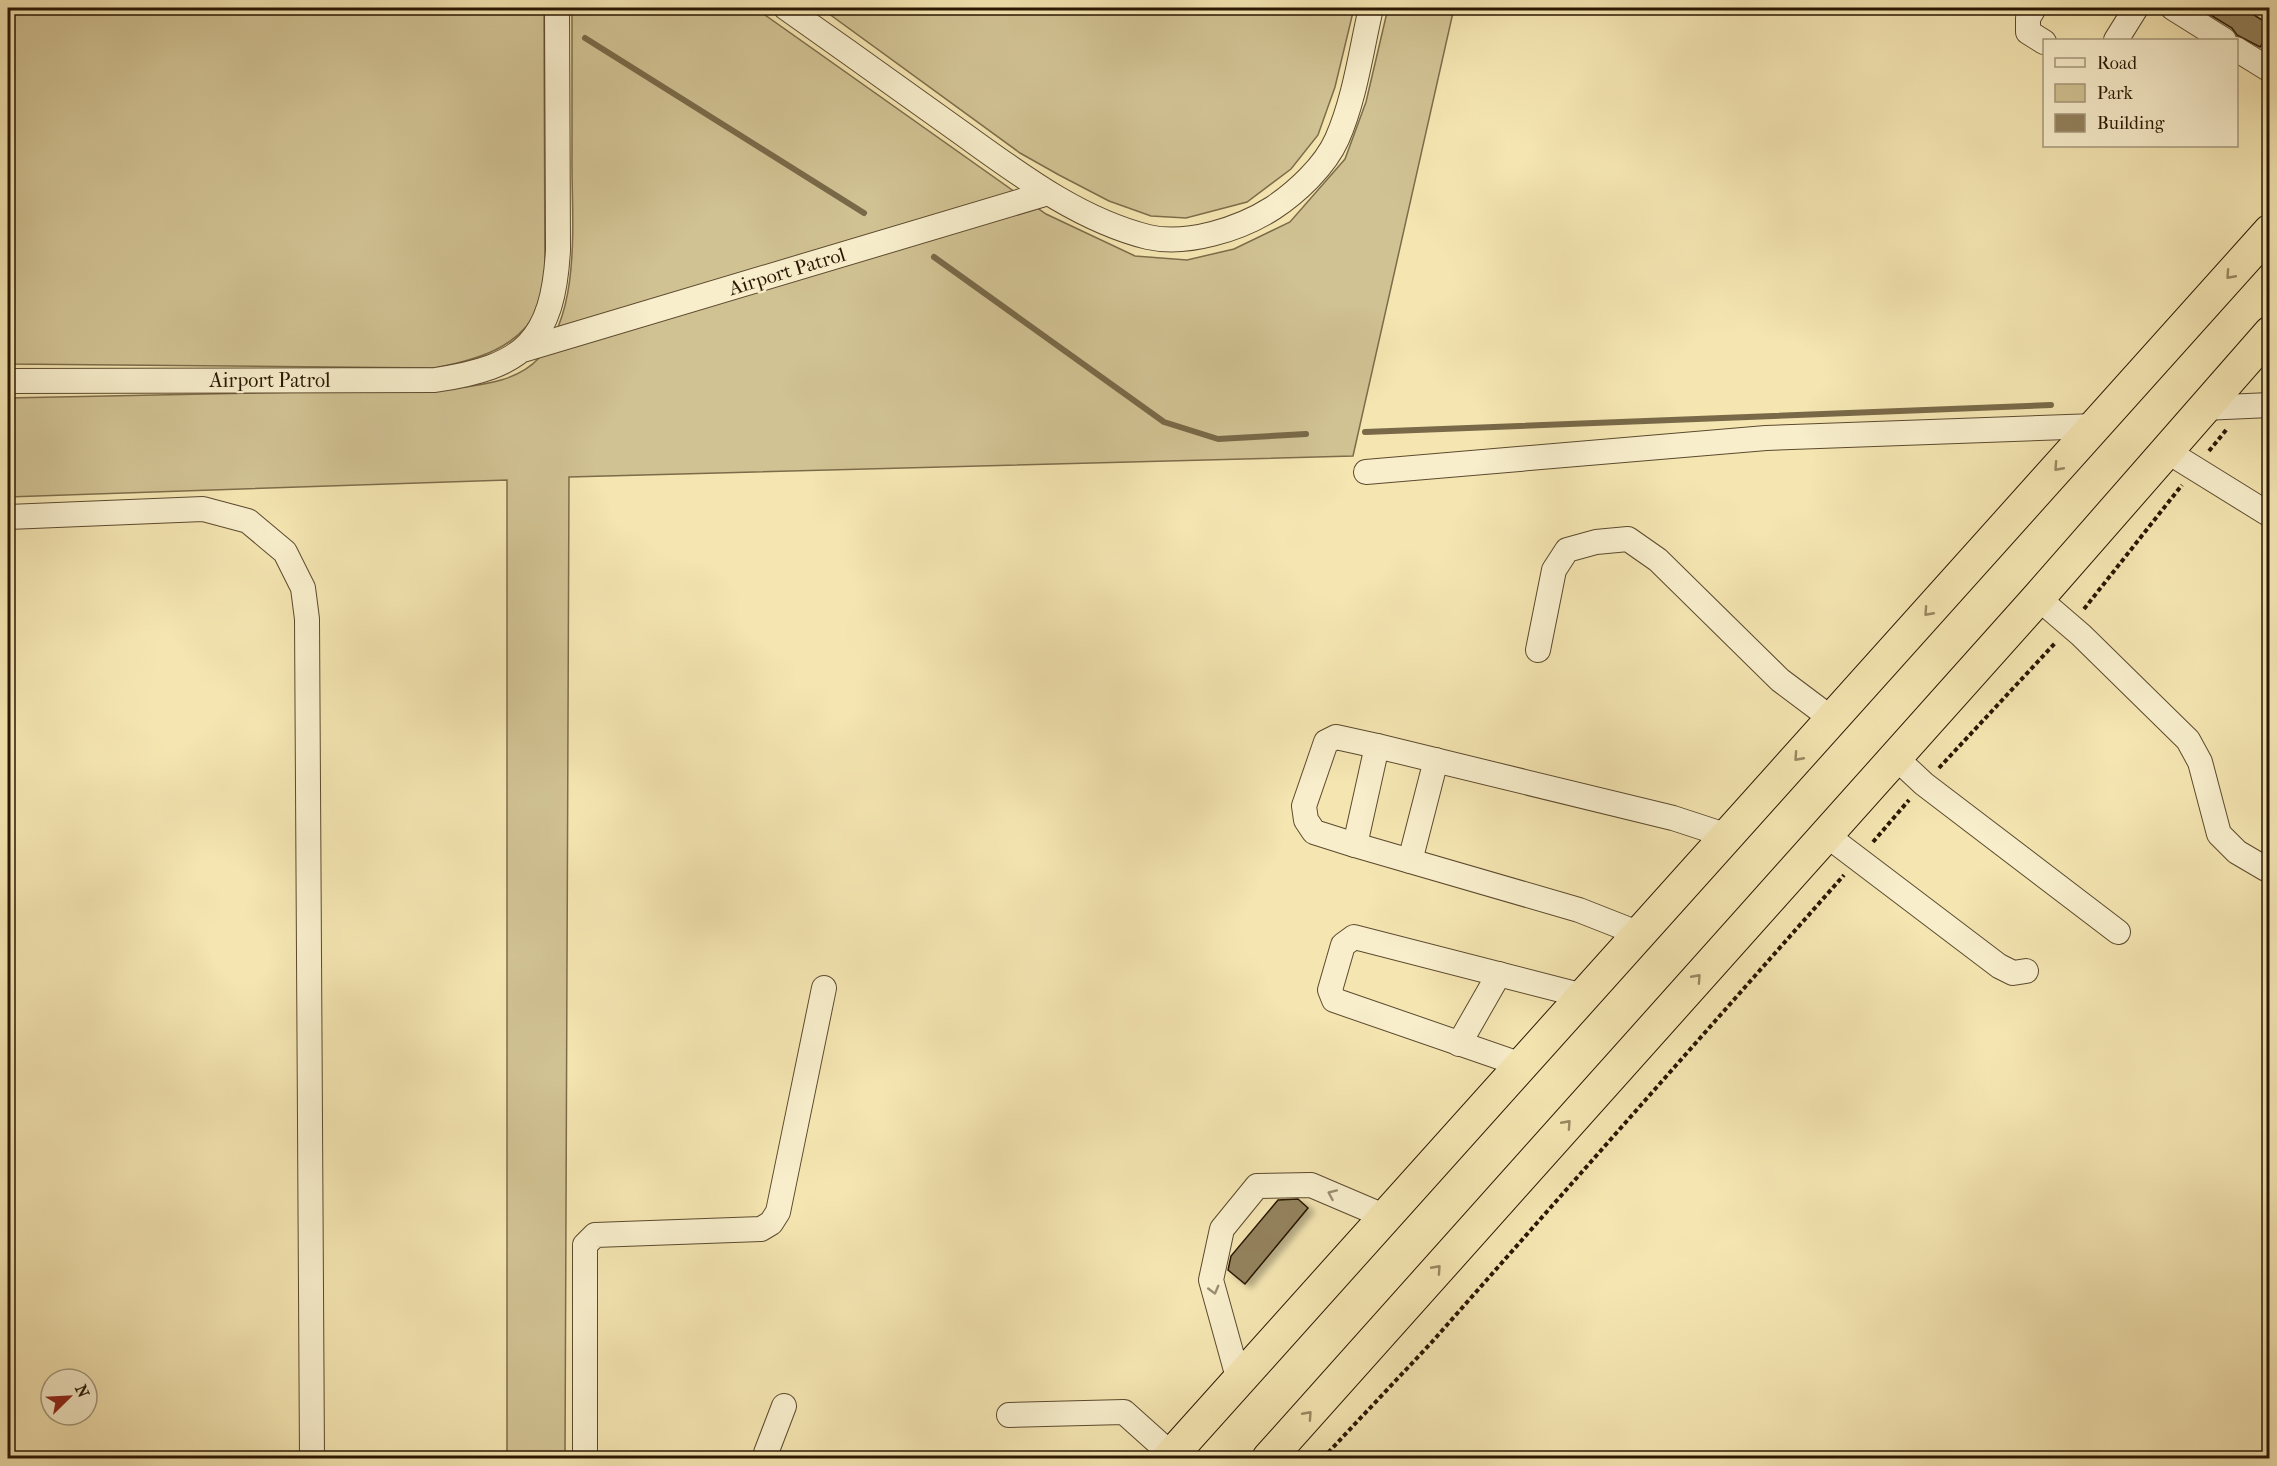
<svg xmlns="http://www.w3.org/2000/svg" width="2277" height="1466" font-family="'IM FELL French Canon',serif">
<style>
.green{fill:#d1c293;stroke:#7d6c4a;stroke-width:1.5}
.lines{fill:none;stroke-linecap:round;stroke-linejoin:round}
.stream{stroke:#796948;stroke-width:6}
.building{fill:#93825d;stroke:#291702;stroke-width:1.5;filter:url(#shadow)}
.minor-casing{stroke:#5c4a2e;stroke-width:26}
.highway-casing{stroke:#291702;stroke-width:35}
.path{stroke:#291702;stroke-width:4;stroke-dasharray:4.5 3;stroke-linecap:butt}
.minor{stroke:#f8eecc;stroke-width:24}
.highway{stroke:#f4e5b1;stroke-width:33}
.oneway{stroke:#998862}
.oneway2{stroke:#9b8d71}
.labels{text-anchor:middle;stroke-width:4.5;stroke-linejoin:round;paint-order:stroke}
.street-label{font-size:20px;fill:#291702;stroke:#f8eecc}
</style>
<defs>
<filter id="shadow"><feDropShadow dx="6" dy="4" stdDeviation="3" flood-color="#0004"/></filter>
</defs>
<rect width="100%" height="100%" fill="#f4e5b1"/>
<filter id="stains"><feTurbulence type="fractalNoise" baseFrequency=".00333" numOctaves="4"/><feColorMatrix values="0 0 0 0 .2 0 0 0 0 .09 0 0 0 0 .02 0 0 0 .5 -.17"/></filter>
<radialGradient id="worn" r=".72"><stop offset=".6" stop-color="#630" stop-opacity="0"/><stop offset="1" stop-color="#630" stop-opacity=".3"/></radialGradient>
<!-- green -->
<g class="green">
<path d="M 8,8 L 544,8 L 545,278 C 543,287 543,297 539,306 C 521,348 476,360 435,368 L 8,364 Z"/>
<path d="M 572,8 L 755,8 L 1046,214 L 1135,256 L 1187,260 L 1234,249 L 1290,222 L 1345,159 L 1366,102 L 1388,8 L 1454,8 L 1353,456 L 569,477 L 565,1458 L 507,1458 L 507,480 L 8,497 L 8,398 L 450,389 C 480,385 517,382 539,358 C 583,310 571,214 572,154 C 572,105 572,56 572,8 Z"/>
<polygon points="821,8 1354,8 1335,87 1318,135 1291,169 1247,202 1186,218 1151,216 1109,201 1059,175 1020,153"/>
</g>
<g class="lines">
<!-- stream -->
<g class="stream">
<polyline points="585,38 864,213"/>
<polyline points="934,257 1164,422 1218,439 1306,434"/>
<polyline points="1365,432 2051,405"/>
</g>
</g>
<!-- building -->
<g class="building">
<polygon points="2199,8 2243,8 2270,25 2270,33 2260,47 2237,35 2232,28"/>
<polygon points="1298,1199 1308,1208 1245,1284 1228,1270 1231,1256 1278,1200"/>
</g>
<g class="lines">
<!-- minor casing -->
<g class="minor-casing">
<g id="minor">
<path d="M 786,8 C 843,48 899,88 956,129 C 1015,171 1076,219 1148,237 C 1187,246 1240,229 1273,208 C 1297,192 1325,166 1337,139 C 1355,98 1361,51 1371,8"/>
<polyline points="2034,8 2028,18 2028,32 2044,42"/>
<polyline points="2173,8 2224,40"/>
<polyline points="2116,40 2136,8"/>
<polyline points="2236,49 2270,70"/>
<polyline points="526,349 1048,193"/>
<path d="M 8,381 L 435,380 C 524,367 553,341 558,250 L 557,8"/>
<polyline points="2203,408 2270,405"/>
<polyline points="2165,450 2270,515"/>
<polyline points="1366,472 1766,438 2095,426"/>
<polyline points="8,517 203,509 248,521 285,552 303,588 307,619 312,1458"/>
<polyline points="2038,598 2081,635 2188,740 2200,762 2219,834 2237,852 2266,869"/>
<polyline points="1538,650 1554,570 1567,550 1596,542 1628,539 1658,560 1780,680 1832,719"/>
<polyline points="1895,757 1924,784 2118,932"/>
<polyline points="1825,834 1999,966 2013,973 2026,971"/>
<polyline points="1355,845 1314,832 1306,820 1304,806 1326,742 1336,737 1377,746"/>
<polyline points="1410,861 1436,760"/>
<polyline points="1640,934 1579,910 1355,845 1377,746 1673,818 1728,836"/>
<polyline points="1459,1044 1499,974"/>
<polyline points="1522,1065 1334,1000 1330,990 1343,945 1354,937 1584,996"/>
<polyline points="1239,1381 1211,1280 1222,1229 1257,1186 1311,1185 1386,1217"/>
<polyline points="1009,1415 1124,1412 1172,1455"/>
<polyline points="585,1458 585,1245 595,1235 761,1229 771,1223 778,1212 824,988"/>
<polyline points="767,1458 766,1453 784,1406"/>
</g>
</g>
<!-- highway casing -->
<g class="highway-casing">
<g id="highway">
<polyline points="1169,1458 2270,231"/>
<polyline points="1269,1458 2038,598 2270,333"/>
</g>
</g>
<!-- path -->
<g class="path">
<polyline points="2209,451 2227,429"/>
<polyline points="2084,609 2182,485"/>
<polyline points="1939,768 2056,642"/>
<polyline points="1873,842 1909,800"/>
<polyline points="1323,1458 1431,1343 1844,875"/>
</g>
<!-- minor -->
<use href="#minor" class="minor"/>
<!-- highway -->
<use href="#highway" class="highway"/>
</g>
<!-- one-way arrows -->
<defs><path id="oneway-chevron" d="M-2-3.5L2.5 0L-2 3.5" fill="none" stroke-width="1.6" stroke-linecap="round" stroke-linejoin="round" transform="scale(1.5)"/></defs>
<g class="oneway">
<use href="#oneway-chevron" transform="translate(2230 275) rotate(132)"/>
<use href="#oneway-chevron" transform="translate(2058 467) rotate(132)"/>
<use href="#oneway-chevron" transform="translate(1928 612) rotate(132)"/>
<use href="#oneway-chevron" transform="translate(1798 757) rotate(132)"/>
<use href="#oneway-chevron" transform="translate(1697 978) rotate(-48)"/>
<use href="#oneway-chevron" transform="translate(1567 1124) rotate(-48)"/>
<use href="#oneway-chevron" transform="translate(1437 1269) rotate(-48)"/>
<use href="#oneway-chevron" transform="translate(1308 1415) rotate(-48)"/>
</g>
<g class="oneway2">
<use href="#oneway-chevron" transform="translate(1332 1194) rotate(-156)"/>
<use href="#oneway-chevron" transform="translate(1214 1290) rotate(75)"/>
</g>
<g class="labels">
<!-- street labels -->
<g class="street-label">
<text transform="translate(787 271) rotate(-17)" y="7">Airport Patrol</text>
<text x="270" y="387">Airport Patrol</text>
</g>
</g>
<!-- margin -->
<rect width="2277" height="1466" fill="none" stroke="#f4e5b1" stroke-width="30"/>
<rect x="9" y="9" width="2259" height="1448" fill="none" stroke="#291702" stroke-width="3"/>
<rect x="15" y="15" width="2247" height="1436" fill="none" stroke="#291702" stroke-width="1.5"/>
<!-- legend -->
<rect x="2043" y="39" width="195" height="108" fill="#f8eecc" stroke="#a5987b" stroke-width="1.5"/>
<rect x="2055" y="58" width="30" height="9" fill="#f8eecc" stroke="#a5987b" stroke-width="1.5"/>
<text x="2097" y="69" font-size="18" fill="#291702">Road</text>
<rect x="2055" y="84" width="30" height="18" fill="#d1c293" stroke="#a5987b" stroke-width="1.5"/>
<text x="2097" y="99" font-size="18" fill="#291702">Park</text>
<rect x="2055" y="114" width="30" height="18" fill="#93825d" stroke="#a5987b" stroke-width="1.5"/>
<text x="2097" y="129" font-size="18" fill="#291702">Building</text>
<!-- north arrow -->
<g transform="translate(69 1397) rotate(66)"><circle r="28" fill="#f8eecc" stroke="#a5987b" stroke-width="1.5"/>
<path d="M0-4.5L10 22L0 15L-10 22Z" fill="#8f2418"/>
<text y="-9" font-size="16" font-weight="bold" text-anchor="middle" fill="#291702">N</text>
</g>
<rect width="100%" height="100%" filter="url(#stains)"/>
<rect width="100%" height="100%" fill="url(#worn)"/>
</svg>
